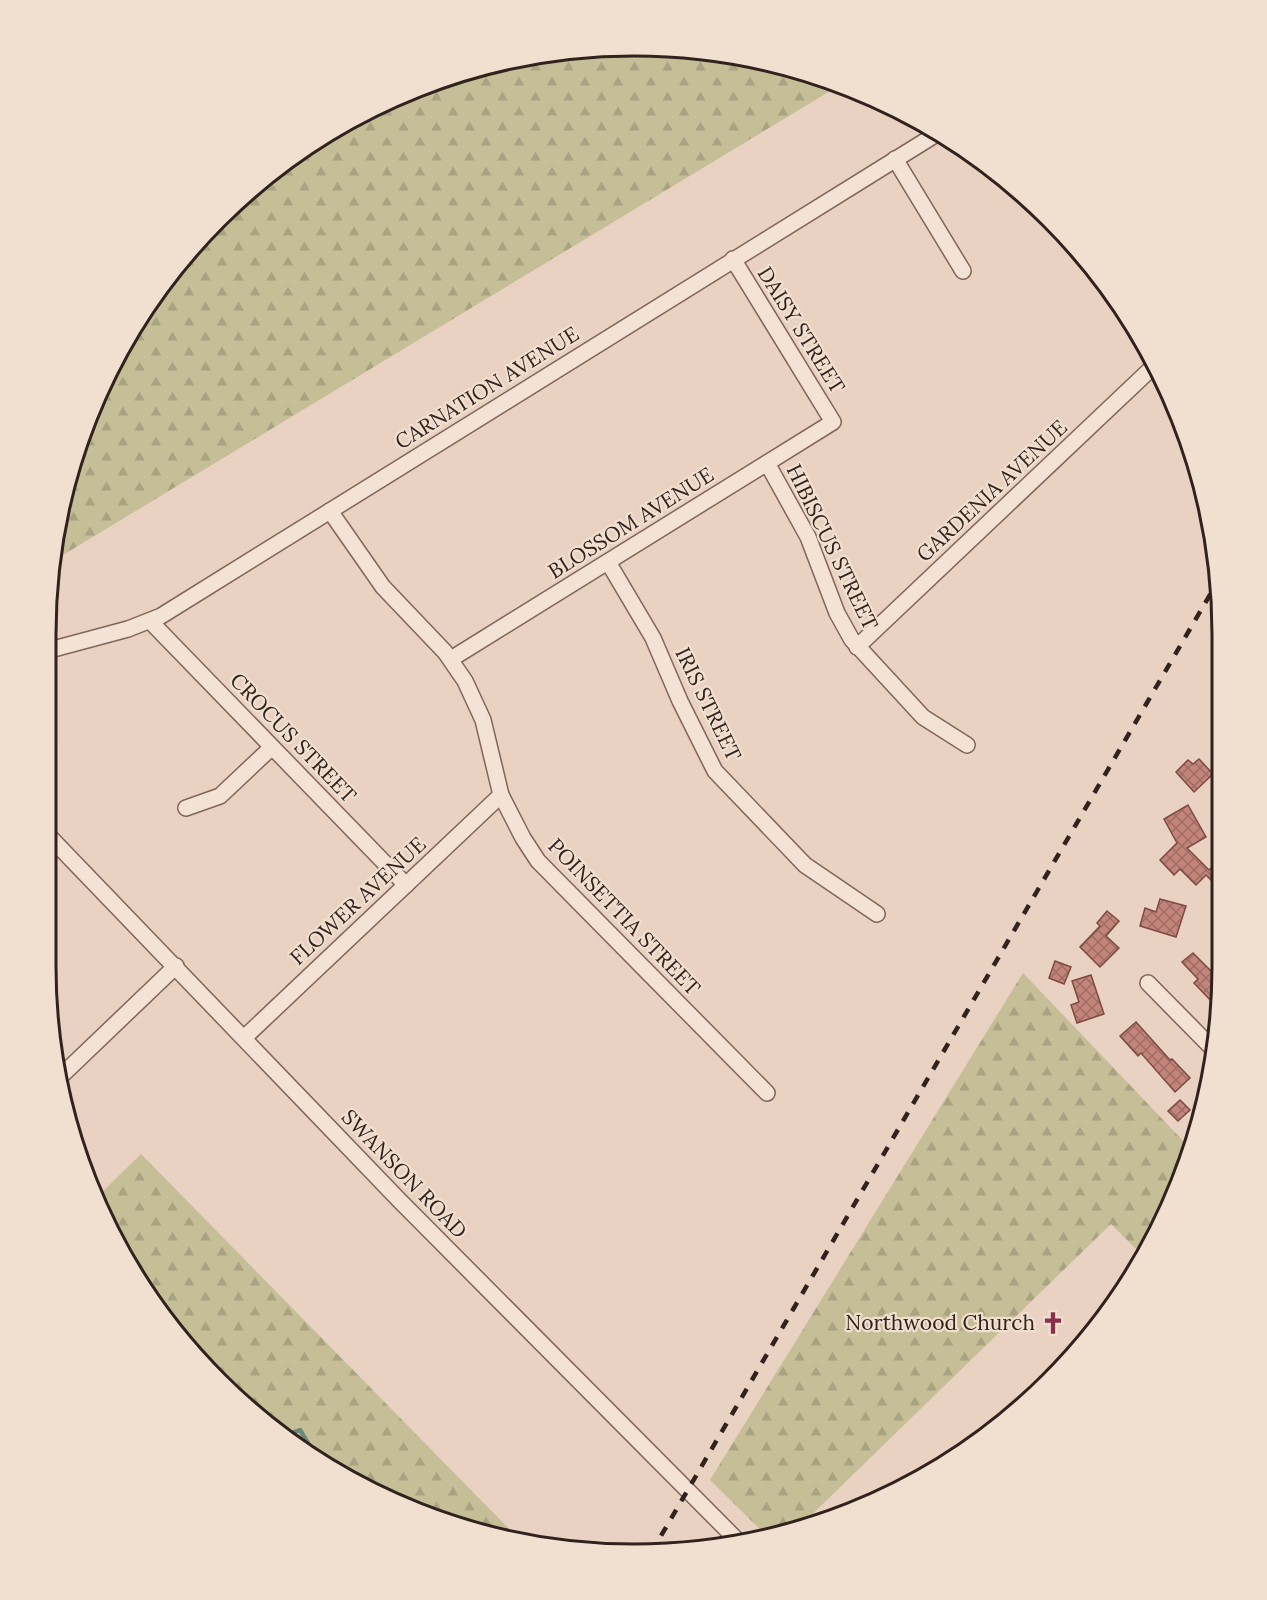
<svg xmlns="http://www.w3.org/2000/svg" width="1267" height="1600" font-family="Lora,serif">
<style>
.forest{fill:url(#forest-firs)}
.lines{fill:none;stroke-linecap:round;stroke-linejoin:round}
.stream{stroke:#6c8879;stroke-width:4.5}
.building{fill:url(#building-cross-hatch);stroke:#7d4a43;stroke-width:1.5}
.minor-casing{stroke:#80655b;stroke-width:18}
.minor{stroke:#f4e2d4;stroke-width:15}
.rail{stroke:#32221e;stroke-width:4.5;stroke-dasharray:10 10;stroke-linecap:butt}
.labels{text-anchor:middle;stroke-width:4.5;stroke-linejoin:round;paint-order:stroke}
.street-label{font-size:21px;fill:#32221e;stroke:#f1dfd0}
.poi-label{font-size:21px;fill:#32221e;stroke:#f1dfd0;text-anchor:end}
.rim{fill:none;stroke:#32221e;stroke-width:3}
</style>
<defs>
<pattern id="forest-firs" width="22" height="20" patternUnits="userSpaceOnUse" patternTransform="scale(1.5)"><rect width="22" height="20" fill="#c5be97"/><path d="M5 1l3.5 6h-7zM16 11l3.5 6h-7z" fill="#aaa382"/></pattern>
<pattern id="building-cross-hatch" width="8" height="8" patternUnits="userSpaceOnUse" patternTransform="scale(1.5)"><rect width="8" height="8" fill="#c3857b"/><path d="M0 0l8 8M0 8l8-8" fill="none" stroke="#9f6c64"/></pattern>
</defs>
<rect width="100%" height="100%" fill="#e9d2c2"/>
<!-- forest -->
<g class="forest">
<polygon points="672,46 786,65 840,85 53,561 76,444 124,340 191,246 275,167 340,124 445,76 557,50"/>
<polygon points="1023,973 1190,1148 1177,1191 1143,1256 1111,1224 794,1532 768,1537 710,1480"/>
<polygon points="141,1154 520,1540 481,1535 339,1476 217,1382 124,1260 97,1197"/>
</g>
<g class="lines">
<!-- stream -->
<polyline class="stream" points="286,1435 300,1430 318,1460"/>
</g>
<!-- building -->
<g class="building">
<polygon points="1199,759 1213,774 1194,792 1176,772 1188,760 1193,764"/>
<polygon points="1188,805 1206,837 1187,848 1209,870 1222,858 1222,891 1206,875 1196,885 1180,869 1174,875 1160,860 1177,843 1164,819"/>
<polygon points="1160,899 1186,906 1176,937 1140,926 1145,908 1156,912"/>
<polygon points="1107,911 1119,921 1106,936 1119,948 1100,967 1080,947 1100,926 1097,923"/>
<polygon points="1193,953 1221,981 1219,998 1213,1003 1194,983 1198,979 1182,962"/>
<polygon points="1055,961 1071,967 1064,984 1049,978"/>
<polygon points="1091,975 1104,1014 1077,1023 1071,1005 1079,1002 1072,981"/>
<polygon points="1136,1022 1170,1060 1172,1059 1190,1078 1175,1092 1141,1053 1138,1056 1120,1036"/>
<polygon points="1180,1100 1190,1110 1178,1121 1168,1111"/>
</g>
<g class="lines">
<!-- minor casing -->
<g class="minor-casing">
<g id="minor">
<polyline points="895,159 963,271"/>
<polyline points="767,463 808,537 837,613 852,640 923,717 967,745"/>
<polyline points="330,511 383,587 445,652 465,681 483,720 501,795 523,838 538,861 767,1093"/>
<polyline points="608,562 653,638 680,701 715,771 805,865 877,914"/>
<polyline points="150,621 406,885"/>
<polyline points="857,647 1155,365"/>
<polyline points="46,651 128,629 161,616 938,133"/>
<polyline points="451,659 833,422 733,259"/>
<polyline points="186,808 220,796 272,747"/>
<polyline points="45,832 400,1201 738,1541"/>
<polyline points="1148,983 1214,1050"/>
<polyline points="245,1037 501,795"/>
<polyline points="60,1077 176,966"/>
</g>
</g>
<!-- minor -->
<use href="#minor" class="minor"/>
<!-- rail -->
<polyline class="rail" points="651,1553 1218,581"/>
</g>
<!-- icons -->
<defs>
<g id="church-bare" transform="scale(1.8)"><path d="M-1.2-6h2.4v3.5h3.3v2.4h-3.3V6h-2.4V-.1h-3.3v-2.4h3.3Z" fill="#89314a" stroke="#f1dfd0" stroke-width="2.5" paint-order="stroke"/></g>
</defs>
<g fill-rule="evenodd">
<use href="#church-bare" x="1053" y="1323"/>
</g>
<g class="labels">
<!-- street labels -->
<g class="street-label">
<text transform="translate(801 330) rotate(58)" y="7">DAISY STREET</text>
<text transform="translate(487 388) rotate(-32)" y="7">CARNATION AVENUE</text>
<text transform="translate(992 491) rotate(-43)" y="7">GARDENIA AVENUE</text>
<text transform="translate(631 523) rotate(-32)" y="7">BLOSSOM AVENUE</text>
<text transform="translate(832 547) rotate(64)" y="7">HIBISCUS STREET</text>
<text transform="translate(708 704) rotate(64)" y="7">IRIS STREET</text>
<text transform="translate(293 738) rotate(46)" y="7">CROCUS STREET</text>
<text transform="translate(358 901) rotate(-43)" y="7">FLOWER AVENUE</text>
<text transform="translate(624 917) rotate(46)" y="7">POINSETTIA STREET</text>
<text transform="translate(404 1174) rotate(46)" y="7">SWANSON ROAD</text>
</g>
<!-- poi labels -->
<g class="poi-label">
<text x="1035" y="1330">Northwood Church</text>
</g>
</g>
<!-- crop -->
<path d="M0 0H1267V1600H0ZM634 56H634A578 578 0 0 1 1212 634V966A578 578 0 0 1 634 1544H634A578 578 0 0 1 56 966V634A578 578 0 0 1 634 56Z" fill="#f1dfd0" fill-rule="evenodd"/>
<path class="rim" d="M634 56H634A578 578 0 0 1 1212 634V966A578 578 0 0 1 634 1544H634A578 578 0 0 1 56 966V634A578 578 0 0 1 634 56Z"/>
</svg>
